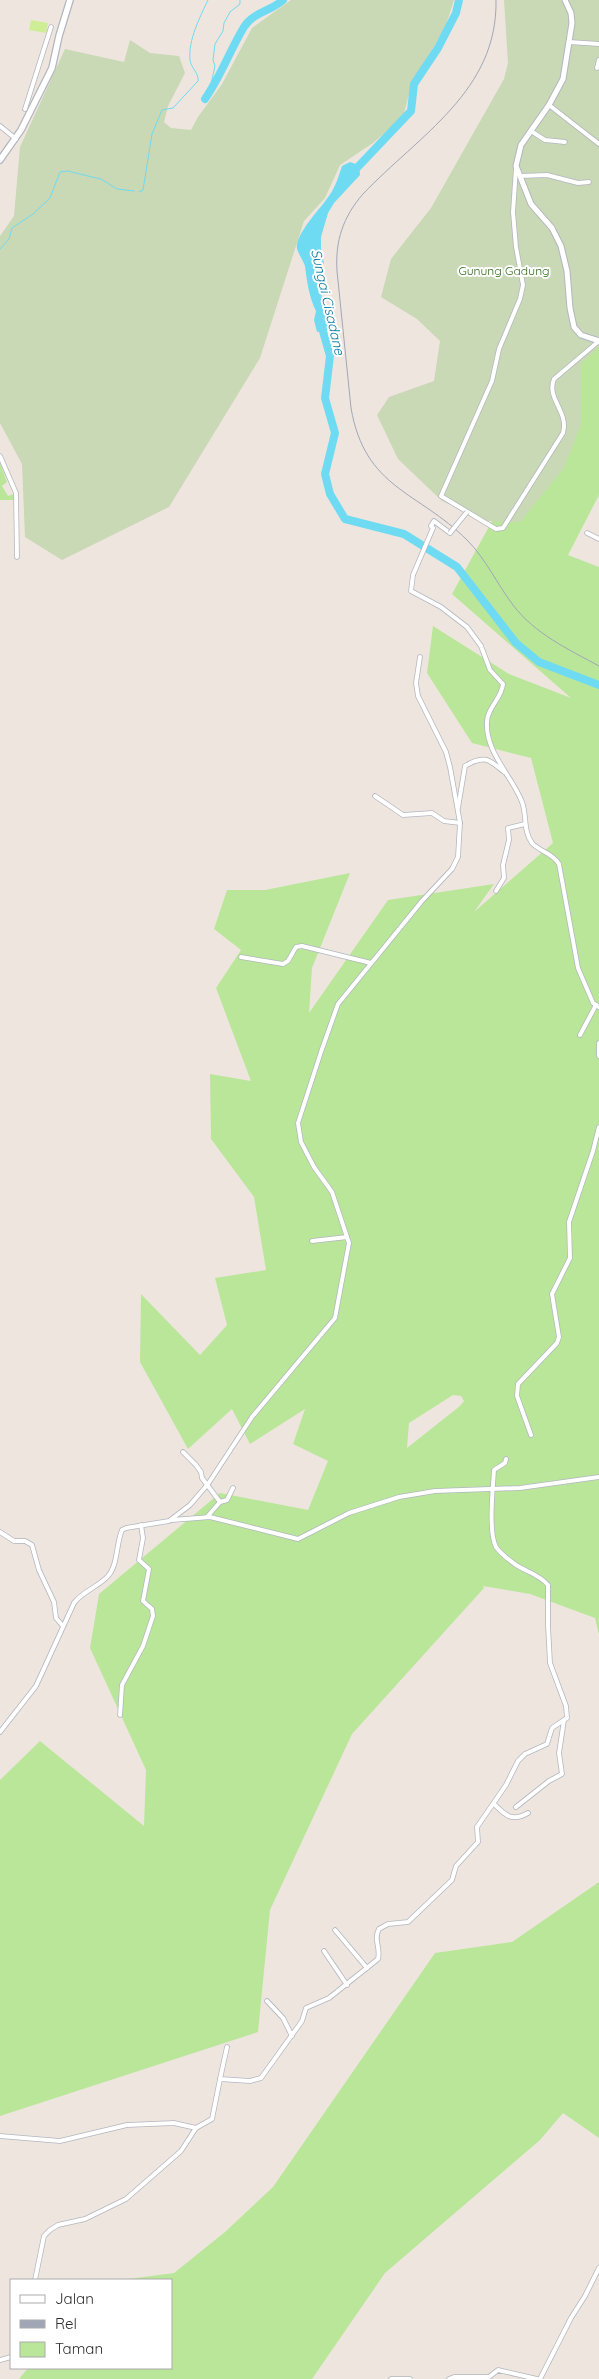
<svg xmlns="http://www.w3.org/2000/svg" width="599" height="2379" font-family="Quicksand,sans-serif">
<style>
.green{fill:#bae69a;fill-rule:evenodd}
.cemetery{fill:#c9d8b5}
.pitch{fill:#cfed95}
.water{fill:#6fdbf2}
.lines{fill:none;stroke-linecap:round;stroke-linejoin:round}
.stream{stroke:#6fdbf2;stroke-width:1}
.river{stroke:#6fdbf2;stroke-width:8}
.minor-casing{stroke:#b2b6c0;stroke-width:5.5}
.tertiary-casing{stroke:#b2b6c0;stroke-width:7}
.secondary-casing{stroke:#b2b6c0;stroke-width:8}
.minor{stroke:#fff;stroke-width:4}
.tertiary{stroke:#fff;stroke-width:5}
.secondary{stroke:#fff;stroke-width:5.5}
.rail{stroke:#a1a6b7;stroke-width:1}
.minor-bridge-casing{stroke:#b2b6c0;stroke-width:5.5;stroke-linecap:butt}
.minor-bridge{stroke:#fff;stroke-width:4}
.labels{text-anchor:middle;stroke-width:4;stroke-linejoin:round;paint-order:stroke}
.park-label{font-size:12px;fill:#316d19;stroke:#fff}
.water-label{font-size:14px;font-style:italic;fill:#0a7ba2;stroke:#fff}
</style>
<rect width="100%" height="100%" fill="#eee6de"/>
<!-- green -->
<g class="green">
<path d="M 599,297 L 599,495 L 568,555 L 599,567 L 599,1635 L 595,1618 L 530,1594 L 483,1586 L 484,1588 L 352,1734 L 270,1910 L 258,2032 L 0,2116 L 0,1780 L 40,1741 L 144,1826 L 146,1770 L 90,1648 L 99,1594 L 220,1493 L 308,1510 L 328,1461 L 293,1444 L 305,1409 L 250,1444 L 232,1409 L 188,1449 L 140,1362 L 141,1294 L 200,1355 L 227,1325 L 215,1278 L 266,1270 L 254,1197 L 211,1139 L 210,1074 L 251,1081 L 216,988 L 241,950 L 214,929 L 227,890 L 265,890 L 350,873 L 312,968 L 309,1013 L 388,900 L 494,884 L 474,912 L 553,843 L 531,758 L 472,743 L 427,673 L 433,626 L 509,674 L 571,698 L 452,594 L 514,481 ZM 453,1395 L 461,1396 L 464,1401 L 460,1406 L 407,1448 L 409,1423 Z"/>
<polygon points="0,463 7,482 2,486 8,496 14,494 15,500 0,500"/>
<polygon points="599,1882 599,2138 563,2113 540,2140 385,2273 312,2379 19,2379 28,2368 171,2368 171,2280 121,2280 174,2273 225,2232 273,2187 435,1953 512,1942"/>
</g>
<!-- cemetery -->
<g class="cemetery">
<polygon points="291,0 454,0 445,28 412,83 403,117 373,143 340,165 325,198 304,221 260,358 169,507 62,560 25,537 22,464 0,423 0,236 14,216 20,147 65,49 124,62 130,40 150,53 179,56 185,73 168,106 164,122 171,128 191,130 198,117 222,84 252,28"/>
<polygon points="504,0 599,0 599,347 581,364 581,425 564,468 520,522 487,521 442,501 398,459 377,415 389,397 434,381 440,341 417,319 381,297 391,259 431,208 504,79 508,63"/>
</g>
<!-- pitch -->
<polygon class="pitch" points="31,20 48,23 46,33 29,30"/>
<!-- water -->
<path class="water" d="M 350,162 L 359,165 L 360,175 L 334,203 L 328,213 L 321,237 L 321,249 L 324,263 L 320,276 L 322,304 L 325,311 L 330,314 L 328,330 L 317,332 L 314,320 L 316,311 C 309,297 307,282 305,266 C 303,260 299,255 297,249 C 294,236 319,210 326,200 C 335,189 338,178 342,166 Z"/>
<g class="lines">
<!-- stream -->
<g class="stream">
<polyline points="209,93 215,66 213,60 215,44 223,31 224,23 230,12 240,4 240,0"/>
<path d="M 139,192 L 143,190 L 152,134 L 162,110 L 173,108 L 198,81 C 199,73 191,68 190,60 C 188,40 200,17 208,0"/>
<polyline points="0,249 9,239 12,228 33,214 50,198 60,172 68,171 92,177 101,179 117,189 134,191"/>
</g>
<!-- river -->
<g class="river">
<path d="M 205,99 C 221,76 230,50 244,27 C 253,12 272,11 283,0"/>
<polyline points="353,172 411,111 414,84 438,48 456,13 459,0"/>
<polyline points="320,321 330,356 325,398 335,433 325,474 330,494 345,519 404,534 457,567 516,643 539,662 599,685"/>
</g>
<!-- minor casing -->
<g class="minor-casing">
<g id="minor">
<polyline points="569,42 599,44"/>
<polyline points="597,68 599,60"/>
<polyline points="549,105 599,144"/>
<polyline points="25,109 51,27"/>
<polyline points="0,126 16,139"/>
<polyline points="531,131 545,140 565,142"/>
<path d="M 516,168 L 513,212 L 516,247 L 523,285 L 520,299 L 499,349 L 492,381 L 441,496 L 496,529 L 503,528 L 563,433 C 569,411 546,399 554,379 L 599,341"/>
<polyline points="520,176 547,175 578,183 589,182"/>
<polyline points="0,456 16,493 17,557"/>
<path d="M 450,533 L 434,521 L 431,526 L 433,528 L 413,575 L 411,591 L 441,607 L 467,627 L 481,646 L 490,670 L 503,684 C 502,698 487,708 487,722 C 485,752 512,776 522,802 C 527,815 523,831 532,843 C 540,852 553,853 559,864 L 578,968 L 593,1003 L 599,1007"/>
<polyline points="587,533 599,539"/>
<polyline points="375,796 403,815 432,813 444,821 460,823"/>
<path d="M 458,808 L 465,766 C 485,754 490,760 504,772"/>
<polyline points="496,891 504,878 503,865 509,840 508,828 525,824"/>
<polyline points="241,957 283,964 288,961 296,947 302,946 371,963"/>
<polyline points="580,1035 596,1005"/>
<polyline points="599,1043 599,1056"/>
<polyline points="312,1241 347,1237"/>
<polyline points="531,1435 517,1396 518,1384 557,1343 559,1337 552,1294 570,1258 569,1222 593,1151 599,1127"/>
<polyline points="183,1452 196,1465 201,1472 202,1478 220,1502"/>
<polyline points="207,1517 220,1502 227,1500 233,1488"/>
<polyline points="172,1520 210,1517 298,1539 349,1513 399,1497 435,1491 520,1488 599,1477"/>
<polyline points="0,1532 14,1541 25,1541 32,1545 39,1570 54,1602 56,1618 62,1625"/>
<polyline points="120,1715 122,1685 143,1646 153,1616 152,1609 143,1601 149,1569 139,1560 143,1538 141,1525"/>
<path d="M 0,1732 L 36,1686 L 74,1603 C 83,1591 98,1587 108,1576 C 118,1565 116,1544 122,1530 L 126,1528 L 169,1521 L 190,1505 L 208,1484 L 252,1417 L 335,1318 L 349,1243 L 332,1192 L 314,1167 L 301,1142 L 298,1123 L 321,1052 L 338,1004 L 422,901 L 452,869 L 458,857 L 460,823 L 450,767 L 446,752 L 418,696 L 416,683 L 420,657"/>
<path d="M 494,1804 C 506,1816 512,1822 528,1813"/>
<polyline points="516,1807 549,1781 562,1774 559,1753 564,1720"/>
<polyline points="335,1930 367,1968"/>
<polyline points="324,1951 347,1985"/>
<polyline points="267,2001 283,2018 292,2036"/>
<polyline points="220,2079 227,2047"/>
<polyline points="0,2136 60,2141 127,2125 174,2123 196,2128"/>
<path d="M 35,2280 L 44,2236 L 50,2230 L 58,2225 L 85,2219 L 126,2199 L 181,2151 L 196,2128 L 212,2119 L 220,2079 L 250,2081 L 261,2078 L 302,2021 L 306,2008 L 329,1998 L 378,1959 C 381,1948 373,1939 379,1929 L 388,1924 L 408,1922 L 452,1880 L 456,1866 L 478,1842 L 477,1827 L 506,1785 L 518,1761 L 525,1754 L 547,1744 L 552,1728 L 567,1718 L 566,1706 L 550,1663 L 548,1626 L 548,1585 C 540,1575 527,1572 516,1565 C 509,1560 501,1554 496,1547 C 488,1531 493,1488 494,1470 L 505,1463 L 506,1459"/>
<polyline points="0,2360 11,2357"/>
<polyline points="391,2379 410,2379"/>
<polyline points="449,2379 454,2377 489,2377 498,2370 537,2379"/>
<polyline points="540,2379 571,2318 585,2296 599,2268"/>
</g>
</g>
<!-- tertiary casing -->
<g class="tertiary-casing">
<polyline id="tertiary" points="565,0 571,13 572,23 563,79 549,105 521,145 516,166 531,204 552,228 561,246 567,271 570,308 574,327 581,335 599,341"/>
</g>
<!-- secondary casing -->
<g class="secondary-casing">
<polyline id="secondary" points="0,160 21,130 52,68 59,36 70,0"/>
</g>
<!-- minor -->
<use href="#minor" class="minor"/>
<!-- tertiary -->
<use href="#tertiary" class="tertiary"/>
<!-- secondary -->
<use href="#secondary" class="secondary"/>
<!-- rail -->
<path class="rail" d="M 496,0 C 498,91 419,135 363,194 C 343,217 335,241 337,271 L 351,408 C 365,489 418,491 467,540 C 486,559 497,584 513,605 C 535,634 568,649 599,666"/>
<!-- minor-bridge casing -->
<g class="minor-bridge-casing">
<polyline id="minor-bridge" points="450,533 467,512"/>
</g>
<!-- minor-bridge -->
<use href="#minor-bridge" class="minor-bridge"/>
</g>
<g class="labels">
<!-- park labels -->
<g class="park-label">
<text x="504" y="275">Gunung Gadung</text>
</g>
<!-- water labels -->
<g class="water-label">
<text transform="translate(328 302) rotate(77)" y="5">Sungai Cisadane</text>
</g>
</g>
<!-- legend -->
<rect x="10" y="2279" width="162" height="90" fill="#ffffff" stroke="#ababab"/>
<rect x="20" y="2295" width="25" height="8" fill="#ffffff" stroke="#ababab"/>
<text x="55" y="2304" font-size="15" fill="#2c2c2c">Jalan</text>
<rect x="20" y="2320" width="25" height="8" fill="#a1a6b7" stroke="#ababab"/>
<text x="55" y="2329" font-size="15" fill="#2c2c2c">Rel</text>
<rect x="20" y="2342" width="25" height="15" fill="#bae69a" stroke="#ababab"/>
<text x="55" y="2354" font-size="15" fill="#2c2c2c">Taman</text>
</svg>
